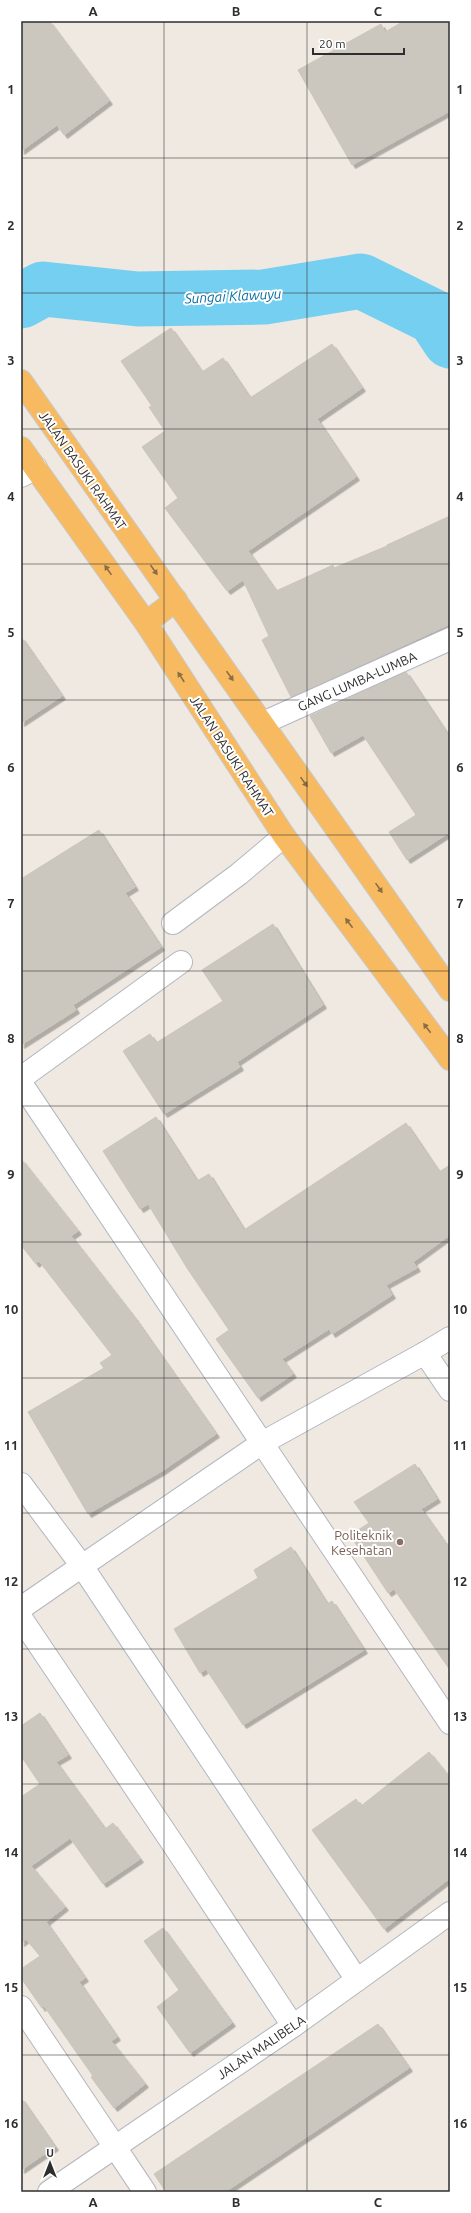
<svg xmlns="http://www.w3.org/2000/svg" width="471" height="2213" viewBox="0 0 471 2213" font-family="Ubuntu,sans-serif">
  <defs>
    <filter id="shadow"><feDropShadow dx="3.5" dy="3.5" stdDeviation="0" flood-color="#0004"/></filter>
  </defs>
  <rect width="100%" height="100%" fill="#efe9e1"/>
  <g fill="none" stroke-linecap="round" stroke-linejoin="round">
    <polyline stroke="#75cff0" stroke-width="55" points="21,301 43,289 138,299 264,297 361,281 434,317 450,341"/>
  </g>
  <g fill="#cbc7bf" stroke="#cbc5ba" filter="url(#shadow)">
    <polygon points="21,21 49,21 109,101 64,135 57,125 21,151"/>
    <polygon points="404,21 450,21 450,111 352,165 298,70 381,24 385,32"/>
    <polygon points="171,328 202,372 223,358 250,398 332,344 362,388 317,419 356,477 248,551 276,591 333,565 334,568 387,546 387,545 450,516 450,624 291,697 262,640 269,636 243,580 227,591 165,508 178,498 142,447 165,431 149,407 152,406 121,361"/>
    <polygon points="21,637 62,696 21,723"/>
    <polygon points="406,672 450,738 450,832 407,860 389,832 416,815 363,735 331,753 310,716"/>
    <polygon points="99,830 135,887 125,893 161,947 73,1005 76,1010 21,1045 21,879"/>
    <polygon points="273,924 323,1005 237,1062 240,1067 164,1114 123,1051 150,1034 156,1043 223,1001 202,970"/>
    <polygon points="156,1117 197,1181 209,1174 244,1230 406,1123 439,1172 450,1165 450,1235 413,1262 417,1268 386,1285 392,1295 332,1334 329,1329 282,1359 293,1374 258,1398 216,1339 229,1330 187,1268 148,1204 140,1209 103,1151"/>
    <polygon points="21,1159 78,1231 71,1236 134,1317 216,1434 162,1471 88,1514 28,1412 104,1368 100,1363 112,1355 39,1261 36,1264 21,1245"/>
    <polygon points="415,1464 437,1499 421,1509 450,1550 450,1670 394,1589 388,1593 350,1535 369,1523 354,1502"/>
    <polygon points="291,1547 327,1604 332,1601 364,1650 243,1725 206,1669 200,1673 174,1629 258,1578 254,1570"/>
    <polygon points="40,1713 68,1755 56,1762 105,1829 113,1823 140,1859 103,1884 70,1838 31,1866 65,1907 46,1922 85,1978 79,1982 117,2037 111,2041 145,2084 114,2108 91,2077 93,2076 44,2006 42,2008 21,1978 21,1969 40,1956 26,1939 21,1943 21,1797 40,1784 21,1756 21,1726"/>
    <polygon points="429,1752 450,1778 450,1878 384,1929 312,1830 356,1799 361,1806"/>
    <polygon points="163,1928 232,2023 190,2053 157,2007 179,1990 144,1941"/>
    <polygon points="378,2024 409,2068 225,2192 166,2192 154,2174"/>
    <polygon points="21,2098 55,2147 21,2170"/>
  </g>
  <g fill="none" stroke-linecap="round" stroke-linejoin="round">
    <g stroke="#b4b7c1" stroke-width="24">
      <g id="minor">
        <polyline points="21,476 36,468"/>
        <polyline points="263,723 450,639"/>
        <polyline points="173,923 239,874 284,836"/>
        <polyline points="21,1078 181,962"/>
        <polyline points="21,1083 262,1443 425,1353 450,1338"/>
        <polyline points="425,1353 450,1390"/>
        <polyline points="21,1484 82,1566 262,1443 450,1723"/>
        <polyline points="21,1608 82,1566 357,1980"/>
        <polyline points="21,1618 175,1847 293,2026"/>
        <polyline points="21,2007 115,2147 49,2192"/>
        <polyline points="145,2192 115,2147 293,2026 450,1913"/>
      </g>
    </g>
    <g stroke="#c9c9c9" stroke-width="24">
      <g id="trunk">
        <polyline points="21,381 450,990"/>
        <polyline points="21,448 146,623 284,836 450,1059"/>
        <polyline points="146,623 176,600"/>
      </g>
    </g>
    <use href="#minor" stroke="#fff" stroke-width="22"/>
    <use href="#trunk" stroke="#f8ba60" stroke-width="22"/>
  </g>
  <defs><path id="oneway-solid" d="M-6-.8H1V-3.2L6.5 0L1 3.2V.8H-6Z"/></defs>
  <g fill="#896d44">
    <use href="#oneway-solid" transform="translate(108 570) rotate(-125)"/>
    <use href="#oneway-solid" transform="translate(154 570) rotate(55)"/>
    <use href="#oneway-solid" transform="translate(230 676) rotate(55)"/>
    <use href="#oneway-solid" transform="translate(181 677) rotate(-123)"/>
    <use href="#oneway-solid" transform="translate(304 782) rotate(55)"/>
    <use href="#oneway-solid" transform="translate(379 888) rotate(55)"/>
    <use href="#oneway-solid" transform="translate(349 923) rotate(-127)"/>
    <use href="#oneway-solid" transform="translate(427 1028) rotate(-127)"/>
  </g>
  <path fill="none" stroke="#2e2e2e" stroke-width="1" stroke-opacity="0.55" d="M 164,21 L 164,2192M 307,21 L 307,2192M 21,158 L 450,158M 21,293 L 450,293M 21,429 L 450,429M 21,564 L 450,564M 21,700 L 450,700M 21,835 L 450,835M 21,971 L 450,971M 21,1106 L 450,1106M 21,1242 L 450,1242M 21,1378 L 450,1378M 21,1513 L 450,1513M 21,1649 L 450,1649M 21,1784 L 450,1784M 21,1920 L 450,1920M 21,2055 L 450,2055"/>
  <circle fill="#8d6e63" stroke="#fff" stroke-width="1.5" cx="400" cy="1542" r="4"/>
  <g text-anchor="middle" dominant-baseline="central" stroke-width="4" stroke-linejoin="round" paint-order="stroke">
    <g font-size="13" fill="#2e2e2e" stroke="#fff">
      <text transform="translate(83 470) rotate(55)">JALAN BASUKI RAHMAT</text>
      <text transform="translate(357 681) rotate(-24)">GANG LUMBA-LUMBA</text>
      <text transform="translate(232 756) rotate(57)">JALAN BASUKI RAHMAT</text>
      <text transform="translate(261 2047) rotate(-34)">JALAN MALIBELA</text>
    </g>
    <g font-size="13" fill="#785e54" stroke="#fff" text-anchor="end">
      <text x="392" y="1535">Politeknik<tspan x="392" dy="15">Kesehatan</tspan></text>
    </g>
    <g font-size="14" font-style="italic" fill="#0d6fa3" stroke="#fff">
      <text transform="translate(233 296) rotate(-3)">Sungai Klawuyu</text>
    </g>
  </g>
  <rect width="471" height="2213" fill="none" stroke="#ffffff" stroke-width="44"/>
  <g transform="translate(50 2163)" stroke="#ffffff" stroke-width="3" paint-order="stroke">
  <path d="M0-3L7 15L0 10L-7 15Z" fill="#2e2e2e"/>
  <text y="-6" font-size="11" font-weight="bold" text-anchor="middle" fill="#2e2e2e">U</text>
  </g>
  <path d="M313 48v6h91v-6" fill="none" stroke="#2e2e2e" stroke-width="2"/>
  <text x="319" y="48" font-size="12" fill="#2e2e2e" stroke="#ffffff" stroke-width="3" paint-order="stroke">20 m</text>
  <rect x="22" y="22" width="427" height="2169" fill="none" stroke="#2e2e2e" stroke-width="1.5"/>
  <g font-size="13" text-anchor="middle" font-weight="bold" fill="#2e2e2e">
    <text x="93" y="16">A</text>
    <text x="236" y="16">B</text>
    <text x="378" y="16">C</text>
    <text x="11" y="94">1</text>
    <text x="460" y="94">1</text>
    <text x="11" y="230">2</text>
    <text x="460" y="230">2</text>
    <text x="11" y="365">3</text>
    <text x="460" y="365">3</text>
    <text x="11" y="501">4</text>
    <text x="460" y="501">4</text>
    <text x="11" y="637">5</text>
    <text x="460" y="637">5</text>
    <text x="11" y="772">6</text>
    <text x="460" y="772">6</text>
    <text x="11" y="908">7</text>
    <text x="460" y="908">7</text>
    <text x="11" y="1043">8</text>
    <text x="460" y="1043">8</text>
    <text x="11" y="1179">9</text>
    <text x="460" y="1179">9</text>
    <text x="11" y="1314">10</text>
    <text x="460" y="1314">10</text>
    <text x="11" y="1450">11</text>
    <text x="460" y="1450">11</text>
    <text x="11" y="1586">12</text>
    <text x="460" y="1586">12</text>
    <text x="11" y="1721">13</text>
    <text x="460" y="1721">13</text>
    <text x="11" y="1857">14</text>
    <text x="460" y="1857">14</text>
    <text x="11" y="1992">15</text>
    <text x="460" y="1992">15</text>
    <text x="11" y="2128">16</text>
    <text x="460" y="2128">16</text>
    <text x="93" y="2207">A</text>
    <text x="236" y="2207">B</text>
    <text x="378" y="2207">C</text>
  </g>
</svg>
